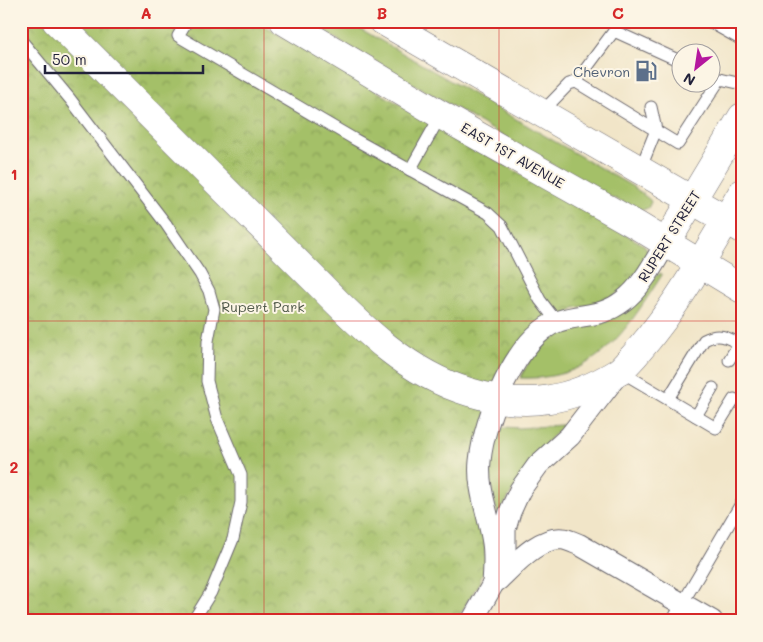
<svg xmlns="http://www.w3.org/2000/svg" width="763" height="642" viewBox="0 0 763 642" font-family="Mali,sans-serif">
  <defs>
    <pattern id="park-crowns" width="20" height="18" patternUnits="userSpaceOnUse" patternTransform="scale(1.25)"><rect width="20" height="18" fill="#a4c067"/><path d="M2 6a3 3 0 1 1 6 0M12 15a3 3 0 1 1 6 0" fill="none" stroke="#859c56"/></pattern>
  </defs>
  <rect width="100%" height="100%" fill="#fcf5e5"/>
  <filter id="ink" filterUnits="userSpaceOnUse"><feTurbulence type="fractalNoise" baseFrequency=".02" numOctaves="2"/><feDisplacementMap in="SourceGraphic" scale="10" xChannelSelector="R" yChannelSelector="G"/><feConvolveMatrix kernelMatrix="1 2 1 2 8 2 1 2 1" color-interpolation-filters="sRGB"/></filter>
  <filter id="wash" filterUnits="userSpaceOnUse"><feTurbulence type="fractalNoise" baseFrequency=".0096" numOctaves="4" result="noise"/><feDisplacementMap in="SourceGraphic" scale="20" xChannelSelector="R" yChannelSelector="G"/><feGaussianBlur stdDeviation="1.12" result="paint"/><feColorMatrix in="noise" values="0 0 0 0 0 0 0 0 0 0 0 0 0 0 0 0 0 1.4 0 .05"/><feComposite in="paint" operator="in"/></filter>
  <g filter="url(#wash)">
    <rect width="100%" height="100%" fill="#f1e5c8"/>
    <g fill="#a4c067" stroke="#637151">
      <polygon points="306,21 347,21 635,188 650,200 651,202 648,208 642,210 599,192"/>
      <path d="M 661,273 L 662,275 C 625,332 597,381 520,378 L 534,353 L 548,338 Z"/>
      <path d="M 561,425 L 562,425 L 561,428 L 533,457 L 498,515 C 488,483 489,465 496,432 L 499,428 L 504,427 L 520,428 Z"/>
    </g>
    <polygon fill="url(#park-crowns)" stroke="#637151" points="21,21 255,21 644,245 648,252 647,262 626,288 602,303 574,308 486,400 485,567 479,583 456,621 21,621"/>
  </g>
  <g filter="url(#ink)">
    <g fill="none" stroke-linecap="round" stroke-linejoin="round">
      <g stroke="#6a666c" stroke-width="13">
        <g id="service">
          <polyline points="187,21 178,36 354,139 488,213 502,226 540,300 557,322"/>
          <polyline points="708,21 742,40"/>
          <polyline points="21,40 70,99 166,224 200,274 209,291 214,309 208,341 207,381 217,419 241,475 241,502 233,539 211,592 193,621"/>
          <polyline points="680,61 614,31 576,82 678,144 720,79 710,75"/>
          <polyline points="720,79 742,84"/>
          <polyline points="541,113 569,84 576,82"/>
          <polyline points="410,170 441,115"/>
          <polyline points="640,170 656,130 651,107"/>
          <polyline points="729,360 739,343"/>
          <polyline points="620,371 716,428 734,399"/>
          <path d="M 668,399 L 704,340 C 719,332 727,337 742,345"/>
          <polyline points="696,416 713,388"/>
          <polyline points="672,621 742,502"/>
        </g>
      </g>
      <g stroke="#6a666c" stroke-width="23">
        <g id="minor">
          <path d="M 498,580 C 514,565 540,535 564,539 C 569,540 575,543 580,545 L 712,621"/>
          <path d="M 493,584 C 494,570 495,556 493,543 C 489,515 477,489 480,461 C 484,419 516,336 559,321 C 584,313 601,318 623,301 C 642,287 654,263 666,243"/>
          <polyline points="472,621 493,584 502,565 505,549 505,529 510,512 520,490 538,465 570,436 617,375"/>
        </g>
      </g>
      <g stroke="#6a666c" stroke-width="29">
        <g id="secondary">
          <polyline points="284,21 441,115 638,226 742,289"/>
          <polyline points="383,21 742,229"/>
          <polyline points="666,243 742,117"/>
          <path d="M 620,371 C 671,319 705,255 742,193"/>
        </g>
      </g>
      <g stroke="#6a666c" stroke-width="29">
        <path id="motorway" d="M 56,21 C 121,86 186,151 251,216 C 273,238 296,261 318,283 C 361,327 408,374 469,392 C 526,409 570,402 620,371"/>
      </g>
      <use href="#service" stroke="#fff" stroke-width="11"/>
      <use href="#minor" stroke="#fff" stroke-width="21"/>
      <use href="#secondary" stroke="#fff" stroke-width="28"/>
      <use href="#motorway" stroke="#fff" stroke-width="28"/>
    </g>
  </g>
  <path fill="none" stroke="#d62828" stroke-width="1" stroke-opacity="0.55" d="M 264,21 L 264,621M 499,21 L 499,621M 21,321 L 742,321"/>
  <defs>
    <g id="fuel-bare" transform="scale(1.725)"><path d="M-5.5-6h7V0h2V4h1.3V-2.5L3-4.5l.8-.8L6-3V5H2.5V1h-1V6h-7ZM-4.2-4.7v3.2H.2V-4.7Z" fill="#5c6f8a" stroke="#fcf5e5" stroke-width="2.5" paint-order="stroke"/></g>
  </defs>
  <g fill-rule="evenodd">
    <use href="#fuel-bare" x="646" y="71"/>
  </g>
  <g text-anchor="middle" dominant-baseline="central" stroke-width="4" stroke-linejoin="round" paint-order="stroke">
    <g font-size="14" fill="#4e5e75" stroke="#fcf5e5" text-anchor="end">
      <text x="630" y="71">Chevron</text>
    </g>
    <g font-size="14" fill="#22223b" stroke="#fcf5e5">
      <text transform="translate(513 155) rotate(30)">EAST 1ST AVENUE</text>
      <text transform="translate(669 236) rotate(-58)">RUPERT STREET</text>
    </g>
    <g font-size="14" fill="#50594a" stroke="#fcf5e5">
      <text x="263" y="306">Rupert Park</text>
    </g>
  </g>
  <rect width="763" height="642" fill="none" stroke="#fcf5e5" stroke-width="55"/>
  <g transform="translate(696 68) rotate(210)"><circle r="24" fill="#fcf5e5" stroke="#a5a1a1"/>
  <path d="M0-4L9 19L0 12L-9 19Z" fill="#b5179e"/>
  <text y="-8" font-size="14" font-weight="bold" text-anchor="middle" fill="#22223b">N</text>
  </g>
  <path d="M45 65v8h158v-8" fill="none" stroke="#22223b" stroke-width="2.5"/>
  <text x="52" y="65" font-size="15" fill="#22223b" stroke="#fcf5e5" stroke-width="4" paint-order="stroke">50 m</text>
  <rect x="28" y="28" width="708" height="586" fill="none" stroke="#d62828" stroke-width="2"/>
  <g font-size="16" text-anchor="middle" font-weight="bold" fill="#d62828">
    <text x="146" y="19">A</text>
    <text x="382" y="19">B</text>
    <text x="618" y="19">C</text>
    <text x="14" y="180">1</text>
    <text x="14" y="473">2</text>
  </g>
</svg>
